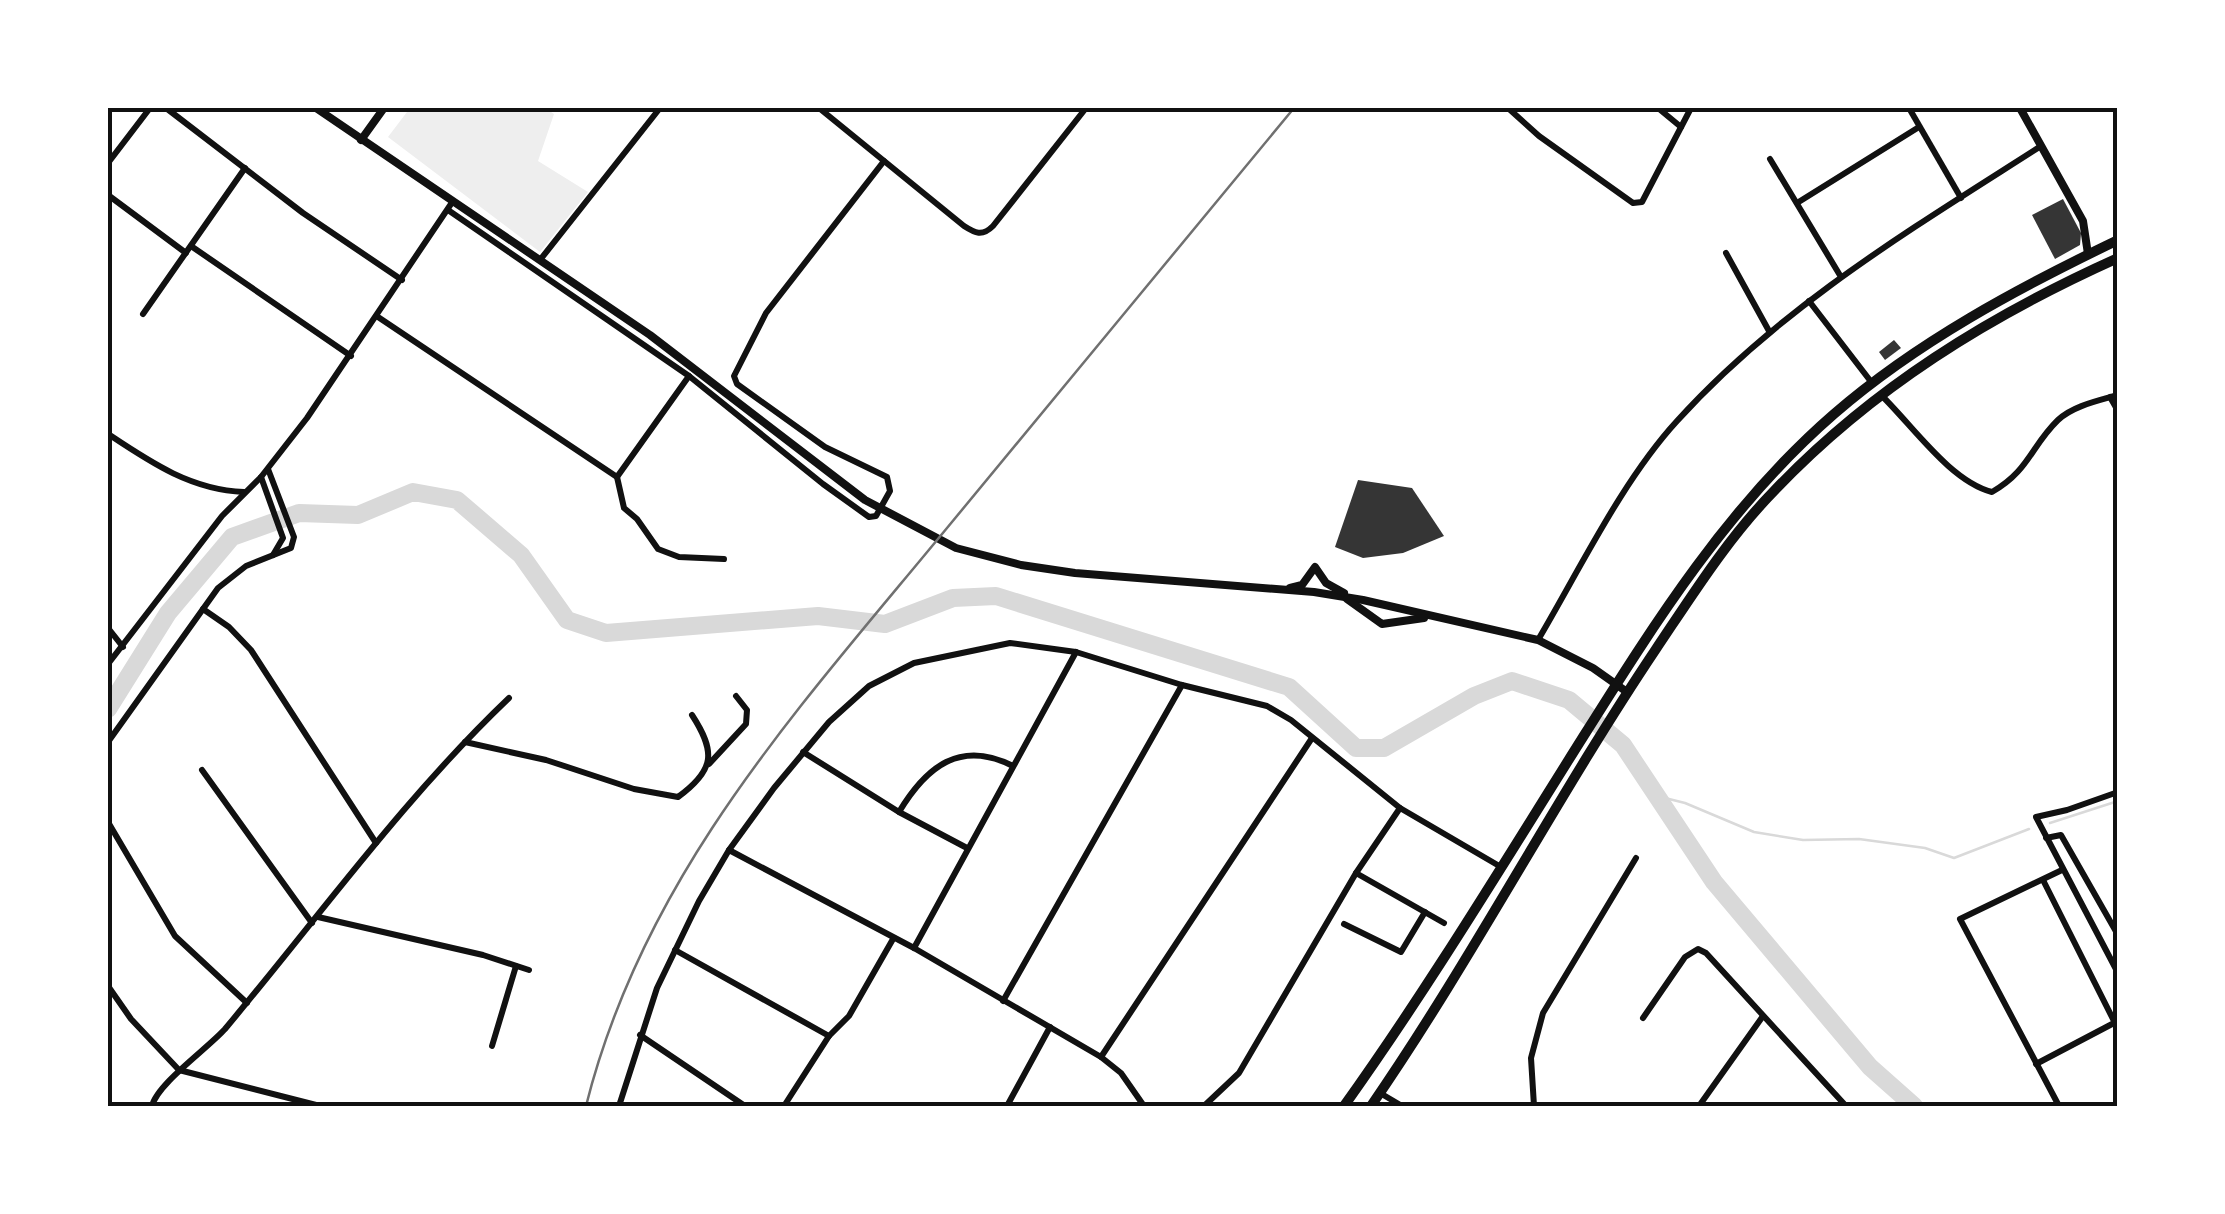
<svg xmlns="http://www.w3.org/2000/svg" width="2225" height="1214" viewBox="0 0 2225 1214" font-family="'Noto Serif',serif">
  <rect width="100%" height="100%" fill="#fff"/>
  <polygon fill="#eee" points="410,108 545,108 554,114 538,161 588,192 540,252 388,137"/>
  <g fill="none" stroke-linecap="round" stroke-linejoin="round">
    <g stroke="#d9d9d9" stroke-width="2.5">
      <polyline points="1657,796 1685,803 1754,832 1803,840 1859,839 1925,848 1954,858 2029,829"/>
      <polyline points="2050,823 2118,801"/>
    </g>
    <polyline stroke="#d9d9d9" stroke-width="18" points="108,709 168,613 232,537 299,513 358,515 413,492 457,500 521,555 567,620 606,633 818,616 885,624 953,598 996,596 1289,687 1356,748 1384,748 1474,696 1512,681 1569,700 1623,745 1714,882 1870,1067 1914,1106"/>
  </g>
  <g fill="#353535">
    <polygon points="2063,199 2081,233 2080,245 2055,259 2032,215"/>
    <polygon points="1894,340 1901,348 1885,360 1879,352"/>
    <polygon points="1358,480 1412,488 1444,536 1403,553 1363,558 1335,547"/>
  </g>
  <g fill="none" stroke-linecap="round" stroke-linejoin="round">
    <g stroke="#111" stroke-width="6">
      <polyline points="166,108 303,213 402,280"/>
      <path d="M 819,108 L 964,226 C 975,233 982,237 993,226 L 1086,108"/>
      <polyline points="1508,108 1539,136 1633,203 1642,202 1691,108"/>
      <polyline points="1658,108 1681,127"/>
      <polyline points="1909,108 1961,198"/>
      <polyline points="1770,159 1841,277"/>
      <polyline points="108,163 150,108"/>
      <polyline points="108,195 186,253"/>
      <polyline points="1797,203 1919,127"/>
      <polyline points="448,210 689,376 823,484 869,517 876,516 890,491 887,477 825,447 737,384 734,376 766,313 884,161"/>
      <polyline points="191,246 351,356"/>
      <polyline points="1726,253 1769,331"/>
      <polyline points="540,260 660,108"/>
      <polyline points="1809,301 1872,383"/>
      <polyline points="143,314 245,168"/>
      <polyline points="378,317 617,477 689,376"/>
      <path d="M 1881,395 C 1913,426 1950,481 1992,492 C 2029,471 2031,446 2058,420 C 2073,406 2097,401 2118,395"/>
      <polyline points="2110,397 2118,411"/>
      <path d="M 108,434 C 150,462 191,490 244,492"/>
      <polyline points="261,477 283,538 273,555"/>
      <polyline points="617,477 624,508 637,519 658,549 679,557 724,559"/>
      <polyline points="203,609 229,627 251,650 376,843"/>
      <polyline points="108,628 123,647"/>
      <path d="M 1538,640 C 1580,569 1622,481 1677,421 C 1780,307 1913,228 2041,146"/>
      <polyline points="108,664 222,516 261,477 307,418 453,201"/>
      <polyline points="108,742 218,588 246,566 291,548 294,537 268,469"/>
      <path d="M 465,742 L 546,760 L 634,789 L 678,797 C 715,770 716,752 692,715"/>
      <polyline points="803,752 899,812 967,848"/>
      <polyline points="709,764 746,724 747,710 736,696"/>
      <polyline points="202,770 312,923"/>
      <polyline points="2118,792 2067,810 2036,817 2118,973"/>
      <path d="M 899,812 C 926,767 960,739 1013,766"/>
      <polyline points="108,822 175,936 247,1003"/>
      <polyline points="2046,838 2061,835 2118,935"/>
      <polyline points="729,850 914,948 1101,1057 1121,1073 1144,1106"/>
      <polyline points="1356,873 1444,923"/>
      <polyline points="2043,880 2118,1029"/>
      <polyline points="318,917 483,955 529,970"/>
      <polyline points="1344,924 1401,952 1425,912"/>
      <polyline points="914,948 1076,652"/>
      <polyline points="675,950 829,1036"/>
      <polyline points="108,986 131,1019 179,1070 320,1106"/>
      <polyline points="1003,1001 1182,685"/>
      <polyline points="1643,1018 1685,957 1698,949 1706,953 1846,1106"/>
      <polyline points="640,1035 745,1106"/>
      <polyline points="492,1046 516,966"/>
      <polyline points="1101,1057 1312,738"/>
      <polyline points="2036,1064 2114,1023"/>
      <polyline points="1380,1093 1402,1106"/>
      <path d="M 152,1106 C 157,1084 207,1049 225,1029 C 318,918 404,798 509,698"/>
      <polyline points="619,1106 657,988 699,901 729,850 774,788 829,722 869,686 914,663 1010,643 1076,652 1182,685 1267,706 1291,720 1400,808 1501,867"/>
      <polyline points="784,1106 829,1036 849,1016 893,939"/>
      <polyline points="1007,1106 1050,1027"/>
      <polyline points="1204,1106 1239,1073 1356,873 1400,808"/>
      <polyline points="1534,1106 1531,1058 1543,1013 1636,858"/>
      <polyline points="1699,1106 1763,1016"/>
      <polyline points="2059,1106 1960,919 2062,870"/>
    </g>
    <g stroke="#111" stroke-width="8">
      <polyline points="316,108 650,335 865,500 956,548 1021,565 1075,573 1314,592 1363,600 1538,640 1593,668 1627,692"/>
      <polyline points="2020,108 2083,221 2088,254"/>
      <polyline points="361,140 384,108"/>
      <polyline points="1290,588 1302,585 1315,567 1326,583 1344,593"/>
      <polyline points="1347,599 1382,624 1424,618"/>
    </g>
    <g stroke="#111" stroke-width="10">
      <path d="M 1344,1106 C 1429,987 1505,861 1583,737 C 1656,621 1729,505 1834,414 C 1917,342 2018,288 2118,240"/>
      <path d="M 1371,1106 C 1473,958 1556,798 1656,649 C 1693,594 1728,538 1774,491 C 1872,388 1989,316 2118,258"/>
    </g>
    <path stroke="#707070" stroke-width="2.5" d="M 586,1106 C 644,874 799,708 947,528 C 1063,388 1178,248 1294,108"/>
  </g>
  <rect width="2225" height="1214" fill="none" stroke="#ffffff" stroke-width="220"/>
  <rect x="110" y="110" width="2005" height="994" fill="none" stroke="#111" stroke-width="4"/>
</svg>
